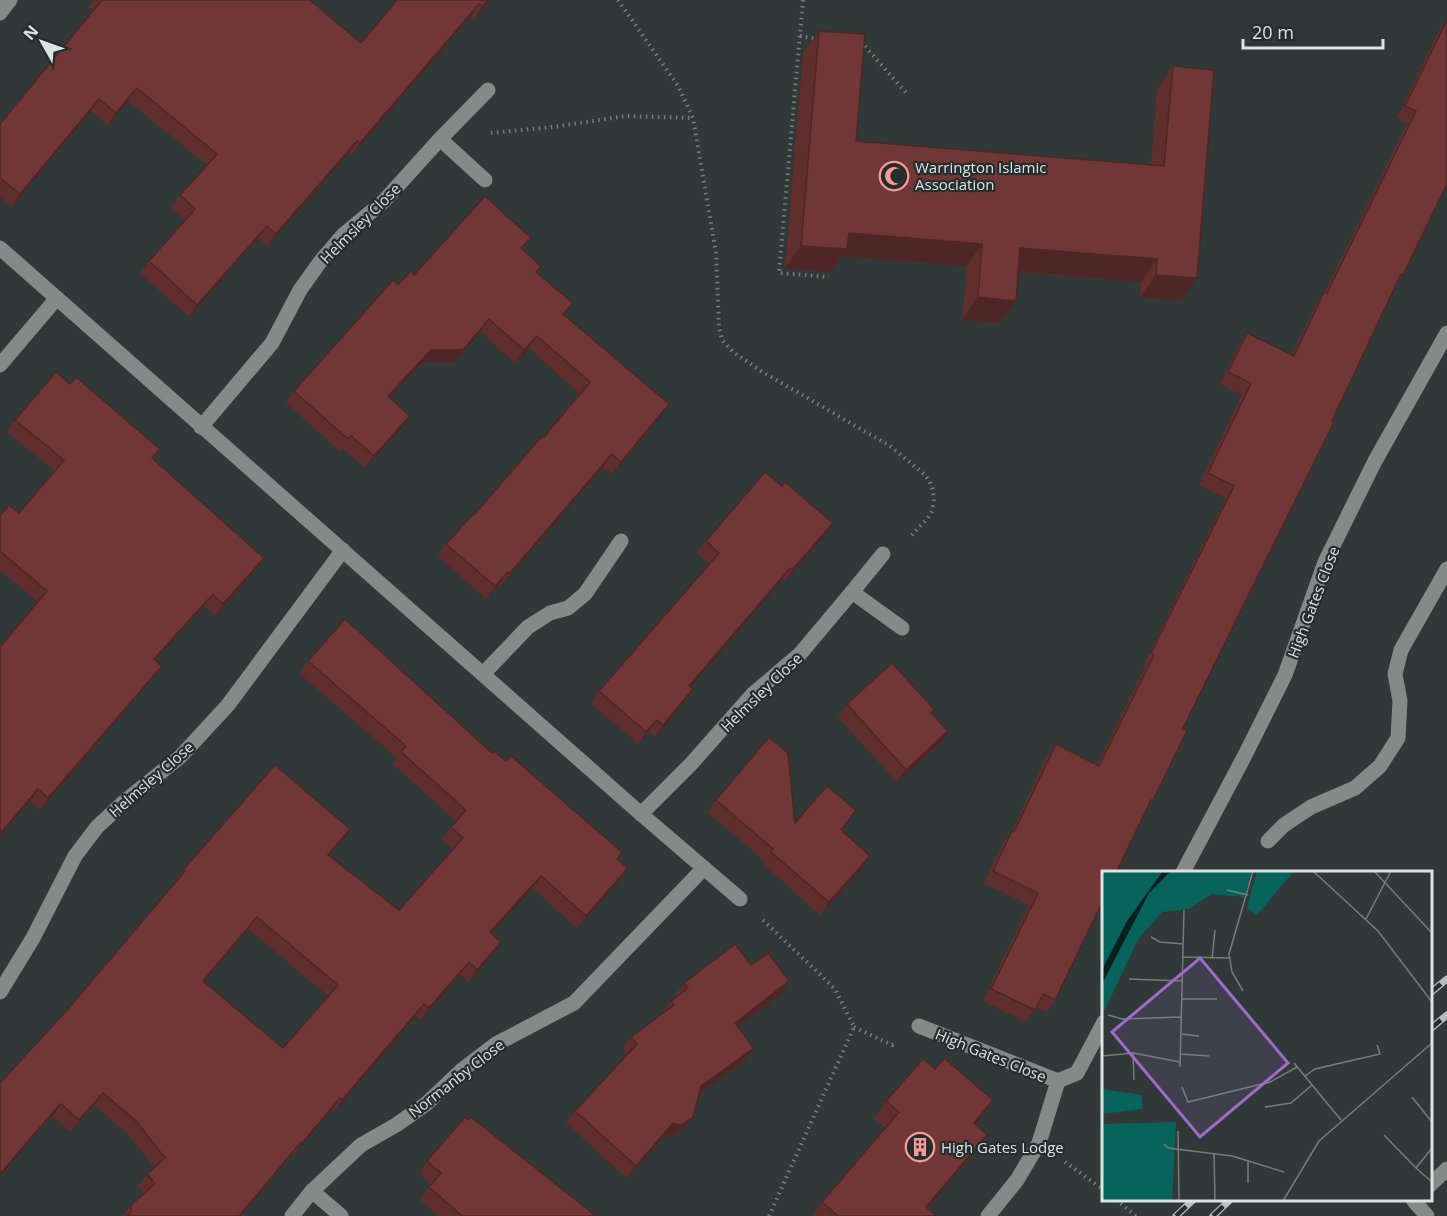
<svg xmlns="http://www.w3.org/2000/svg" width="1447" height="1216" viewBox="0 0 1447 1216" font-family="'Open Sans',sans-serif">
  <rect width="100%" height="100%" fill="#303937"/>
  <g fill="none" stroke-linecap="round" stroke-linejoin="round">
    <g stroke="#777e7d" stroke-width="4" stroke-dasharray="1.5 4.5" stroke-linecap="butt">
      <polyline points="618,0 678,86 693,118 716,253 719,327 722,340 733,352 761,371 890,446 924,474 930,482 933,490 934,501 932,511 928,518 909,538"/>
      <polyline points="803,0 779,273 829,277"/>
      <polyline points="800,36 817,39"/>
      <polyline points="860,44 863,44 908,95"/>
      <polyline points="491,133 553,127 626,116 692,118"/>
      <polyline points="763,920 835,989 854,1027 769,1216"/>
      <polyline points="854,1027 892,1045 894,1044"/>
      <polyline points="1065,1162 1104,1190"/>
      <polyline points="1116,1200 1136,1216"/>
    </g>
    <g stroke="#858988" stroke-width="15">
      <polyline points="0,13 10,0"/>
      <polyline points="485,180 440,139 488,90"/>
      <polyline points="0,248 641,814 740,899"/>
      <polyline points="0,365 57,298"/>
      <polyline points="201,427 272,343 300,290 320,262 343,235 383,202 440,139"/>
      <polyline points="883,554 852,592 902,628"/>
      <polyline points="483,674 528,627 550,613 568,608 585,594 621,541"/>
      <polyline points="641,814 691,764 753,694 800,654 852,592"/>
      <polyline points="1268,841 1284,825 1311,807 1355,788 1380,766 1398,738 1400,701 1395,674 1401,650 1447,569"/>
      <polyline points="1183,872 1244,757 1285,675 1325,562 1375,461 1447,333"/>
      <polyline points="0,992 33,938 75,856 97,827 125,801 180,757 228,705 343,550"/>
      <polyline points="919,1026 1058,1081 1077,1073 1104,1022"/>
      <polyline points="1430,1185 1447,1169"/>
      <polyline points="312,1191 361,1145 396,1125 426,1104 462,1070 496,1044 574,1003 704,868"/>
      <polyline points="1415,1200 1414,1201 1427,1216"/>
      <polyline points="292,1216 312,1191 341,1216"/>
      <polyline points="988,1216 1017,1180 1039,1143 1058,1081"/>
    </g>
    <g stroke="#b8bebd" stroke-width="7">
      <g id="rail">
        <polyline points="1430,993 1447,979"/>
        <polyline points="1430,1029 1447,1015"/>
        <polyline points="1176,1216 1193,1200"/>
        <polyline points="1213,1216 1230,1200"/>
      </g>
    </g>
    <use href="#rail" stroke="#262e2d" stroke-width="4.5" stroke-dasharray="14" stroke-linecap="butt"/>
  </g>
  <g fill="#612e2e" fill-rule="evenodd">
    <polygon points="94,0 310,0 361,43 397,0 490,0 474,19 471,16 352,155 349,153 267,246 258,238 189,317 140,273 149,261 185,220 171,207 180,195 207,165 128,101 108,125 91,111 12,206 0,197 0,124 93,11 89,7"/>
    <polygon points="1447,19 1403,275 1396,285 1183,728 1153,800 1147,808 1055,1000 1047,1012 1036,1007 1026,1022 983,1001 1029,905 984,883 1003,843 1012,831 1047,756 1056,744 1097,765 1145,667 1143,666 1226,498 1199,485 1242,395 1220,384 1239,345 1247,333 1292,355 1316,304 1324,292 1325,292 1407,123 1397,118 1440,29"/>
    <polygon points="819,31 856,141 1151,165 1157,89 1173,66 1197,278 1181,300 1140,297 1141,282 1018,272 1016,301 1000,323 962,320 967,266 842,256 831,272 785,268 803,53"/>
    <polygon points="531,238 523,249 564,315 669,404 661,416 612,474 603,467 501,586 499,584 486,599 438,556 446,544 474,515 544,437 580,394 529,348 515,363 480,331 455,362 423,362 390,397 410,416 401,428 365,468 342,448 340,451 286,403 294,391 398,285 414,275"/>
    <polygon points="70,384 160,449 153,460 264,558 255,570 215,616 204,606 155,660 162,666 153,678 40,810 30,801 0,836 0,647 38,602 0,570 0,516 19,513 55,471 7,432 15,420"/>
    <polygon points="782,486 833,523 825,535 784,582 782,580 690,687 685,701 655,737 649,732 638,744 591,703 599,691 710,564 697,553 706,541"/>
    <path d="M 308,661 L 492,753 L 506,761 L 622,852 L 617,859 L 628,868 L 619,881 L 577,928 L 532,888 L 492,933 L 501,942 L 493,954 L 469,982 L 460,974 L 421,1020 L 416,1016 L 334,1112 L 331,1110 L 294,1155 L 292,1154 L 241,1216 L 123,1216 L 131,1205 L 144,1193 L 138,1186 L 147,1174 L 154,1167 L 128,1134 L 94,1105 L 70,1132 L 53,1116 L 50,1117 L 0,1176 L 0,1083 L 68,1009 L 175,882 L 183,870 L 350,829 L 329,856 L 399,910 L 453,849 L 442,839 L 456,821 L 393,764 L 397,758 L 299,673 ZM 248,929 L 328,996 L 283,1048 L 204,982 Z"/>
    <polygon points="847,704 940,744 897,782 838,717"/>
    <polygon points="716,800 795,823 841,830 862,868 820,915 763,864 765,861 707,812"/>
    <polygon points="751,965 781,994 738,1026 745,1060 699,1094 693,1117 684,1129 672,1137 665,1136 627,1178 566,1123 575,1111 627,1055 623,1049 631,1037 662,1014 671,1001 677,997 675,995 684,983"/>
    <polygon points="886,1101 981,1118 976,1125 987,1135 974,1153 928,1208 937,1216 812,1216 822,1202 885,1128 874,1119"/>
    <polygon points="427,1161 596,1216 439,1216 420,1200 431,1185 419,1174"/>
  </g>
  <g fill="#4f2626">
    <polygon points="488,0 490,0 474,19 482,6"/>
    <polygon points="479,4 471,16 352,155 360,143"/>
    <polygon points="137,88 128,101 108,125 116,113"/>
    <polygon points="99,99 91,111 12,206 20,194"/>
    <polygon points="357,141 349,153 267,246 276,234"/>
    <polygon points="267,226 258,238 189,317 197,305"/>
    <polygon points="849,233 982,244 967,266 842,256 831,272 785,268 801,246"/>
    <polygon points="1020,248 1157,259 1141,282 1005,270"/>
    <polygon points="1156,275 1197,278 1181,300 1140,297"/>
    <polygon points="978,297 1016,301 1000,323 962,320"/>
    <polygon points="489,319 480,331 455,362 423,362 380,408 388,396 431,350"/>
    <polygon points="537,336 529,348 515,363 524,350"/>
    <polygon points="669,404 661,416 612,474 621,462"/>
    <polygon points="410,416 401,428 365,468 374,456"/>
    <polygon points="612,454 603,467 501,586 510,573"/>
    <polygon points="833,523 825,535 784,582 792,570"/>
    <polygon points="264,558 255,570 215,616 223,604"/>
    <polygon points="790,568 782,580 681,698 689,686"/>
    <polygon points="508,572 499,584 486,599 495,586"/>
    <polygon points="213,594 204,606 145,671 154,659"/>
    <polygon points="162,666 153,678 40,810 48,798"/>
    <polygon points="693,689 685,701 655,737 663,725"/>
    <polygon points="657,720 649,732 638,744 646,732"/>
    <polygon points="948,731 940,744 897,782 906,770"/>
    <polygon points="38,789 30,801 0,836 0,834"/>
    <polygon points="350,829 341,841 319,867 328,855"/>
    <polygon points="870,856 862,868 820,915 829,902"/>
    <polygon points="628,868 619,881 577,928 586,916"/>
    <polygon points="541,876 532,888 482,944 490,932"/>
    <polygon points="257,917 248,929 194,993 203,981"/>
    <polygon points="501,942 493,954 469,982 477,970"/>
    <polygon points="469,962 460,974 421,1020 429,1008"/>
    <polygon points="789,981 781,994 726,1035 735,1023"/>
    <polygon points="424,1004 416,1016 334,1112 342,1100"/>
    <polygon points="754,1048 745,1060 692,1099 701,1086"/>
    <polygon points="103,1093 94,1105 70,1132 79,1120"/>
    <polygon points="340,1098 331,1110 294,1155 302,1143"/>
    <polygon points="993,1100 981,1118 962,1141 974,1123"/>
    <polygon points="61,1104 53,1116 50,1117 0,1176 0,1174 59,1105"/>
    <polygon points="693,1117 684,1129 672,1137 665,1136 627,1178 636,1166 673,1123"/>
    <polygon points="987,1135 974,1153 921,1216 926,1207"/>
    <polygon points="301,1142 292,1154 241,1216 239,1216"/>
  </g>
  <g fill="#713636" stroke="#4f2626" stroke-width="1.5" fill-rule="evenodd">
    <polygon points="102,0 310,0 361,43 397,0 488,0 482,6 479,4 360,143 357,141 276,234 267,226 197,305 149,261 195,209 180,195 217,154 137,88 116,113 99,99 20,194 0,178 0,124"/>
    <polygon points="1447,20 1447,184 1403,275 1401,274 1332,421 1334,422 1183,728 1187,731 1153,800 1151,800 1116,873 1104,873 1104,899 1055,1000 1043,994 1035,1010 991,989 1038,893 993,871 1012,831 1014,832 1056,744 1099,766 1154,655 1151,653 1234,486 1208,473 1251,383 1228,372 1247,333 1294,356 1324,292 1327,293 1416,111 1405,106"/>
    <polygon points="819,31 865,34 856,141 1164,166 1173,66 1214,70 1197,278 1156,275 1157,259 1020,248 1016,301 978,297 982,244 849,233 847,249 801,246"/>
    <polygon points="485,196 531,238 521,248 541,266 536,272 573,303 563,314 669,404 621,462 612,454 510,573 508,572 495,586 446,544 473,514 474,515 542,436 544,437 590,382 537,336 524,350 489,319 463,350 431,350 388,396 410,416 374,456 351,436 348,439 294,391 393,280 398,285 411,271 414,275"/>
    <polygon points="56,372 70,384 76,377 160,449 152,458 264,558 223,604 213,594 154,659 162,666 48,798 38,789 0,834 0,647 47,591 0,551 0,516 9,505 19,513 64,460 15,420"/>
    <polygon points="765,472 782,486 785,482 833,523 792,570 790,568 689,686 693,689 663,725 657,720 646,732 599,691 719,553 706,541"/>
    <path d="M 345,619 L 492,753 L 494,751 L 506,761 L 511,756 L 622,852 L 617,859 L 628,868 L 586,916 L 541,876 L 490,932 L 501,942 L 477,970 L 469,962 L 429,1008 L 424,1004 L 342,1100 L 340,1098 L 302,1143 L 301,1142 L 239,1216 L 127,1216 L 131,1213 L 131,1205 L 155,1184 L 147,1174 L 165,1158 L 136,1121 L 103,1093 L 79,1120 L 61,1104 L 59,1105 L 0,1174 L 0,1083 L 68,1009 L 185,871 L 183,870 L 275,765 L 350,829 L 328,855 L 399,910 L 463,838 L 451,827 L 466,810 L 401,752 L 406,746 L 308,661 ZM 257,917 L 338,985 L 283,1048 L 203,981 Z"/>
    <polygon points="892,663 935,710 931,713 948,731 906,770 847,704"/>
    <polygon points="769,737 788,753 795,823 827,786 856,810 841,830 870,856 829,902 771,852 773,849 716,800"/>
    <polygon points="735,944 751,965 768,953 789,981 735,1023 754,1048 701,1086 693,1117 681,1125 673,1123 636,1166 575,1111 637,1044 631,1037 674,1005 671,1001 688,988 684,983"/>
    <polygon points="944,1058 993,1100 974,1123 987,1135 926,1207 937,1216 838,1216 822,1202 899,1112 886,1101 923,1059 935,1069"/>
    <polygon points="465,1117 468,1120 471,1117 596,1216 462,1216 429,1187 441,1173 427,1161"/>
  </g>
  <defs>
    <g id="mosque-ring" transform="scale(1.5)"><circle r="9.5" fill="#262e2d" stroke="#f59b99" stroke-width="1.5"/><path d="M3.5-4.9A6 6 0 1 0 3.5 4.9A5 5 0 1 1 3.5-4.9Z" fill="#f59b99"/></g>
    <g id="building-ring" transform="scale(1.5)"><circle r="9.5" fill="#262e2d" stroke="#f59b99" stroke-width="1.5"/><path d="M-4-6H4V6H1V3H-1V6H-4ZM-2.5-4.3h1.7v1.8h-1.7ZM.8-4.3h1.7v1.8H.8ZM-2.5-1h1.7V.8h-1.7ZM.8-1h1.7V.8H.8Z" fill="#f59b99"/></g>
  </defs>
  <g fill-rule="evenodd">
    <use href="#mosque-ring" x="894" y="176"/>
    <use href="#building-ring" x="920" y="1147"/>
  </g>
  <g text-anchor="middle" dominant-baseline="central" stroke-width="4.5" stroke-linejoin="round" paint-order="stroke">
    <g font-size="15" fill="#dde3e2" stroke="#262e2d" text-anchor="start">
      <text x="915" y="167">Warrington Islamic<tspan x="915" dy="17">Association</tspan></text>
      <text x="941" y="1147">High Gates Lodge</text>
    </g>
    <g font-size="15" fill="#dde3e2" stroke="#262e2d">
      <text transform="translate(360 223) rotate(-45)">Helmsley Close</text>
      <text transform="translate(1313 602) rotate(-69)">High Gates Close</text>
      <text transform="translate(761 692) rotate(-44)">Helmsley Close</text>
      <text transform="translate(151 779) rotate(-41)">Helmsley Close</text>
      <text transform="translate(991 1055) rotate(22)">High Gates Close</text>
      <text transform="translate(456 1078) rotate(-38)">Normanby Close</text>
    </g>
  </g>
  <g transform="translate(1102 871)">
    <rect width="330" height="330" fill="#303937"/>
    <path d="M 0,0 L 150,0 L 142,26 L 110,23 L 87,38 L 60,41 L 36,68 L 0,145 ZM 155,0 L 192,0 L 155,44 L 145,37 ZM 0,218 L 40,224 L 40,238 L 0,243 ZM 74,251 L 70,330 L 0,330 L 0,253 Z" fill="#07645d"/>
    <path d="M 61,0 L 69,0 L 47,22 L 0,113 L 0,99 L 25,50 Z" fill="#06211e"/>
    <path fill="none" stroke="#757d7b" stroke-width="1.5" d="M 211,0 L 276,60 L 330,131M 272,0 L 330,62M 125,19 L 146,24M 264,48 L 289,0M 49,66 L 58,71 L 81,73M 81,86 L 127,87M 110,88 L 113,59M 27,108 L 80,110M 141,120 L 130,101 L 127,83 L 151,0M 80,128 L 115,128M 6,144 L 20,148 L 79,146M 79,163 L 97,165M 31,182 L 78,191M 78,183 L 107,185M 0,185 L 31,182 L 32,209M 192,192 L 239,249M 78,196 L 82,39M 203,205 L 213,198 L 278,183 L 275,174M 80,216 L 86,231 L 168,211 L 195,196M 310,226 L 330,251M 163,236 L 189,232 L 210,214M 76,260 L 77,330M 282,264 L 314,297M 62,273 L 66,277 L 130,285 L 182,301M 330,277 L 314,297 L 330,311M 112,282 L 113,330M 146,289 L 146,312M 181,330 L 217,270 L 330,172"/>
    <path fill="#9d6ccb" fill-opacity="0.15" stroke="#9d6ccb" stroke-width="3" d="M 98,87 L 186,192 L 98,266 L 10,161 Z"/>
    <rect width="330" height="330" fill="none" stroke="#dde3e2" stroke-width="3"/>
  </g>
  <g transform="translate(42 42) rotate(310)" stroke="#262e2d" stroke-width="4.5" paint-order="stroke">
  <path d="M0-4.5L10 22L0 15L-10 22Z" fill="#dde3e2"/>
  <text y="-9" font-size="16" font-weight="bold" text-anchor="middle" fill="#dde3e2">N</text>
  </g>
  <path d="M1243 39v9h140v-9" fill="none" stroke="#dde3e2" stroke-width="3"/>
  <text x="1252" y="39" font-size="18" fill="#dde3e2" stroke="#262e2d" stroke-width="4.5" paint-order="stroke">20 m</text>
</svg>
